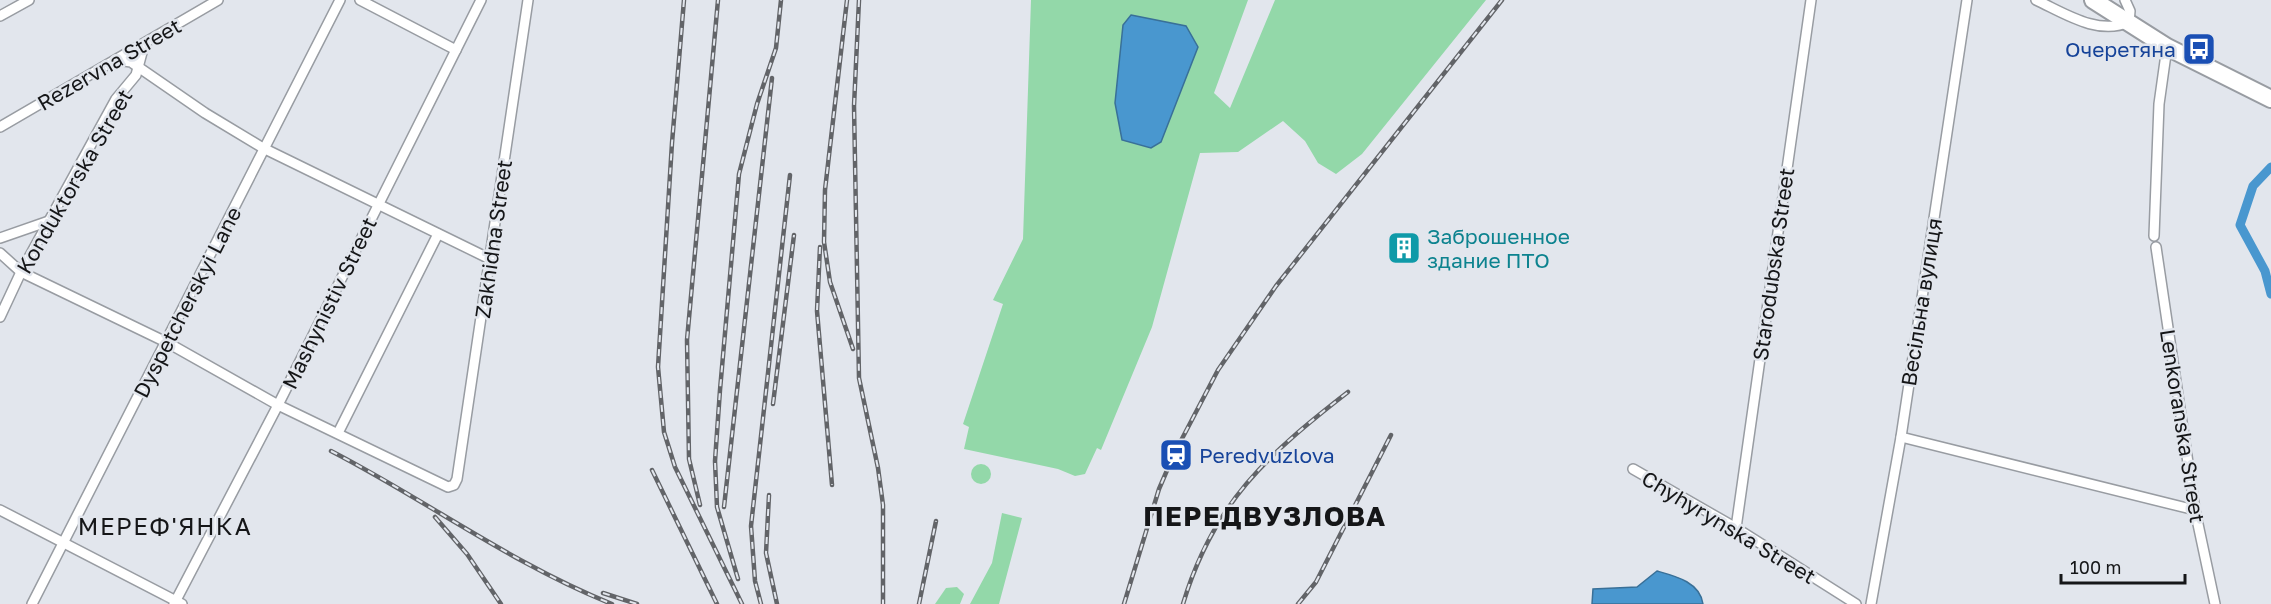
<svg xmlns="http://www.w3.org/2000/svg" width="2271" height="604" viewBox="0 0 2271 604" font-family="'Golos Text',sans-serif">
  <rect width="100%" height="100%" fill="#e2e6ed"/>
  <g fill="#93d8a9">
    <polygon points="1031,0 1248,0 1214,93 1230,108 1275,0 1486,0 1362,154 1336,174 1318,163 1305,141 1283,121 1238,152 1200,153 1152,327 1101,450 1097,448 1085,474 1075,476 1058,469 964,449 969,427 963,424 1003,304 993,300 1023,239"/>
    <circle cx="981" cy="474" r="10"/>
    <polygon points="1002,513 1022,518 999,604 970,604 992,563"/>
    <polygon points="957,587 964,594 960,604 935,604 946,588"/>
  </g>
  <g fill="#4997cf" stroke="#397098" stroke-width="1.5">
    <polygon points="1131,15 1186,26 1198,47 1161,142 1151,148 1122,140 1115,103 1123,25"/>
    <path d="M 1657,571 C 1675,576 1700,582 1703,604 L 1592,604 L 1593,589 L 1637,587 Z"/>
  </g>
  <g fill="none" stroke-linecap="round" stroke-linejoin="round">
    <polyline stroke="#4997cf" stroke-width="9" points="2271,167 2253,186 2240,225 2265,271 2271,294"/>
    <g stroke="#989ca2" stroke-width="12">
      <g id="street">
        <polyline points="360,0 456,50"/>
        <path d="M 2036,0 C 2064,13 2098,36 2129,22 L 2130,11 L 2125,0"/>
        <polyline points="0,16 29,0"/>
        <polyline points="117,60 131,62 205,113 263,148 490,259"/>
        <polyline points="0,127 218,0"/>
        <polyline points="2154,236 2159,104 2167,47"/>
        <polyline points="0,238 49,221"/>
        <polyline points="2156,247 2195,510 2215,604"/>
        <polyline points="0,253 21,272 168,343 278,405 448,487 454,485 457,479 528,0"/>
        <polyline points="0,317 21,272 116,99 136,75 144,45"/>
        <polyline points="338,433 438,234"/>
        <polyline points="1901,437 2195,510"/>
        <polyline points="1633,469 1736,528 1856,604"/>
        <polyline points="0,510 182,604"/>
        <polyline points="1736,528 1811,0"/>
        <polyline points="32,604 340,0"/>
        <polyline points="174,604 278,405 481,0"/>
        <polyline points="1871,604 1901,437 1967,0"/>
      </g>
    </g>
    <g stroke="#989ca2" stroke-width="20">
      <polyline id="highway" points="2093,0 2167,47 2271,99"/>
    </g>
    <use href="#street" stroke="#fff" stroke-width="9"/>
    <use href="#highway" stroke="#fff" stroke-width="16"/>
    <g stroke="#626468" stroke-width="4.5">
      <g id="rail">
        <polyline points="684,0 672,143 658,367 664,432 675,467 742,604"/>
        <polyline points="847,0 825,190 824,242 830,282 853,349"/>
        <polyline points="859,0 854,106 859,378 878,468 883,505 883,604"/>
        <polyline points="820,247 817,311 832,485"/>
        <polyline points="773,404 794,235"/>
        <path d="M 331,451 C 426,500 512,564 612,604"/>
        <polyline points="652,470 717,604"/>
        <polyline points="769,495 766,553 777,604"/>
        <polyline points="700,505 689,459 687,340 718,0"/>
        <polyline points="724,507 772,78"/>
        <polyline points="435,517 467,554 501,604"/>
        <polyline points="738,579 717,507 715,461 720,390 739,174 757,104 776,48 781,0"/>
        <polyline points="603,593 637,604"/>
        <polyline points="761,604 755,581 751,526 790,175"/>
        <polyline points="919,604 936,521"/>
        <polyline points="1124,604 1159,489 1174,454 1218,370 1276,286 1502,0"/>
        <path d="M 1183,604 C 1213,503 1268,454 1348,392"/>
        <polyline points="1298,604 1316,582 1391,435"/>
      </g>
    </g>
    <use href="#rail" stroke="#e2e6ed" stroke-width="2" stroke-dasharray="7" stroke-linecap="butt"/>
  </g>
  <defs>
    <g id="bus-square" transform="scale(1.725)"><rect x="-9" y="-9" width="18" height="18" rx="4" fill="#1a4fb4" stroke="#e2e6ed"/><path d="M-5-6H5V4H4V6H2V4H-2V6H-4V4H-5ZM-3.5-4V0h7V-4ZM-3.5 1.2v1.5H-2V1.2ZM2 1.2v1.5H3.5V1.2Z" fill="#fff"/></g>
    <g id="building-square" transform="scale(1.725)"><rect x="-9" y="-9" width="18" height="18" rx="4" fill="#0f9aa8" stroke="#e2e6ed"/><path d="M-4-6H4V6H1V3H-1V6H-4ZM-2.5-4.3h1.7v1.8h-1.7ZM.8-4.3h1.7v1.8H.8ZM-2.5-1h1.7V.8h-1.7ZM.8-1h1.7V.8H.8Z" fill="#fff"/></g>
    <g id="station-square" transform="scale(1.725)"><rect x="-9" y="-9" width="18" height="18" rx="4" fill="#1a4fb4" stroke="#e2e6ed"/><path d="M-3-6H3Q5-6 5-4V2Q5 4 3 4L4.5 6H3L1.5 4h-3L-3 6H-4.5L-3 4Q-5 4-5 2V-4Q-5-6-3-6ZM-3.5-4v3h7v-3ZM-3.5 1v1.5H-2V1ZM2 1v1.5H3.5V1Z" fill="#fff"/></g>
  </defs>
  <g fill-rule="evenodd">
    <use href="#bus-square" x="2199" y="49"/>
    <use href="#building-square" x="1404" y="248"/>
    <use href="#station-square" x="1176" y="455"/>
  </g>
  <g text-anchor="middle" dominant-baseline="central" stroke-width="5" stroke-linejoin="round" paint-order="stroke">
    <g font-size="21" fill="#164399" stroke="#e2e6ed" text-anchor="end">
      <text x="2176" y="49">Очеретяна</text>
      <text x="1199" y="455" text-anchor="start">Peredvuzlova</text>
    </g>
    <g font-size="21" fill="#151618" stroke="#e2e6ed">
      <text transform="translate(109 64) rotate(-30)">Rezervna Street</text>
      <text transform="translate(74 181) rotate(-60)">Konduktorska Street</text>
      <text transform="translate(493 239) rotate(-82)">Zakhidna Street</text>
      <text transform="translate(1773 264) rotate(-82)">Starodubska Street</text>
      <text transform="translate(187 302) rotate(-63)">Dyspetcherskyi Lane</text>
      <text transform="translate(1921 302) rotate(-81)">Весільна вулиця</text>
      <text transform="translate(329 303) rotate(-64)">Mashynistiv Street</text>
      <text transform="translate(2183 426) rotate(81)">Lenkoranska Street</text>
      <text transform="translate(1729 527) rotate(31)">Chyhyrynska Street</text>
    </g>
    <g font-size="21" fill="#0d838f" stroke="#e2e6ed" text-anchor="start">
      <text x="1427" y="236">Заброшенное<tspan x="1427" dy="24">здание ПТО</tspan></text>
    </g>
    <g font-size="24" letter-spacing="1.5" fill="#151618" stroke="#e2e6ed">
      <text x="165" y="525">МЕРЕФ'ЯНКА</text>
    </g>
    <g font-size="27" font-weight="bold" letter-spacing="1.5" fill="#151618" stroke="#e2e6ed">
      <text x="1265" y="516">ПЕРЕДВУЗЛОВА</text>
    </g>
  </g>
  <path d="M2061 574v9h124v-9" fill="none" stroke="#151618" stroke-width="3"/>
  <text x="2070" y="574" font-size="18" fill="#151618" stroke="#e2e6ed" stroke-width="4.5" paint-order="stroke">100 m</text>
</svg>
